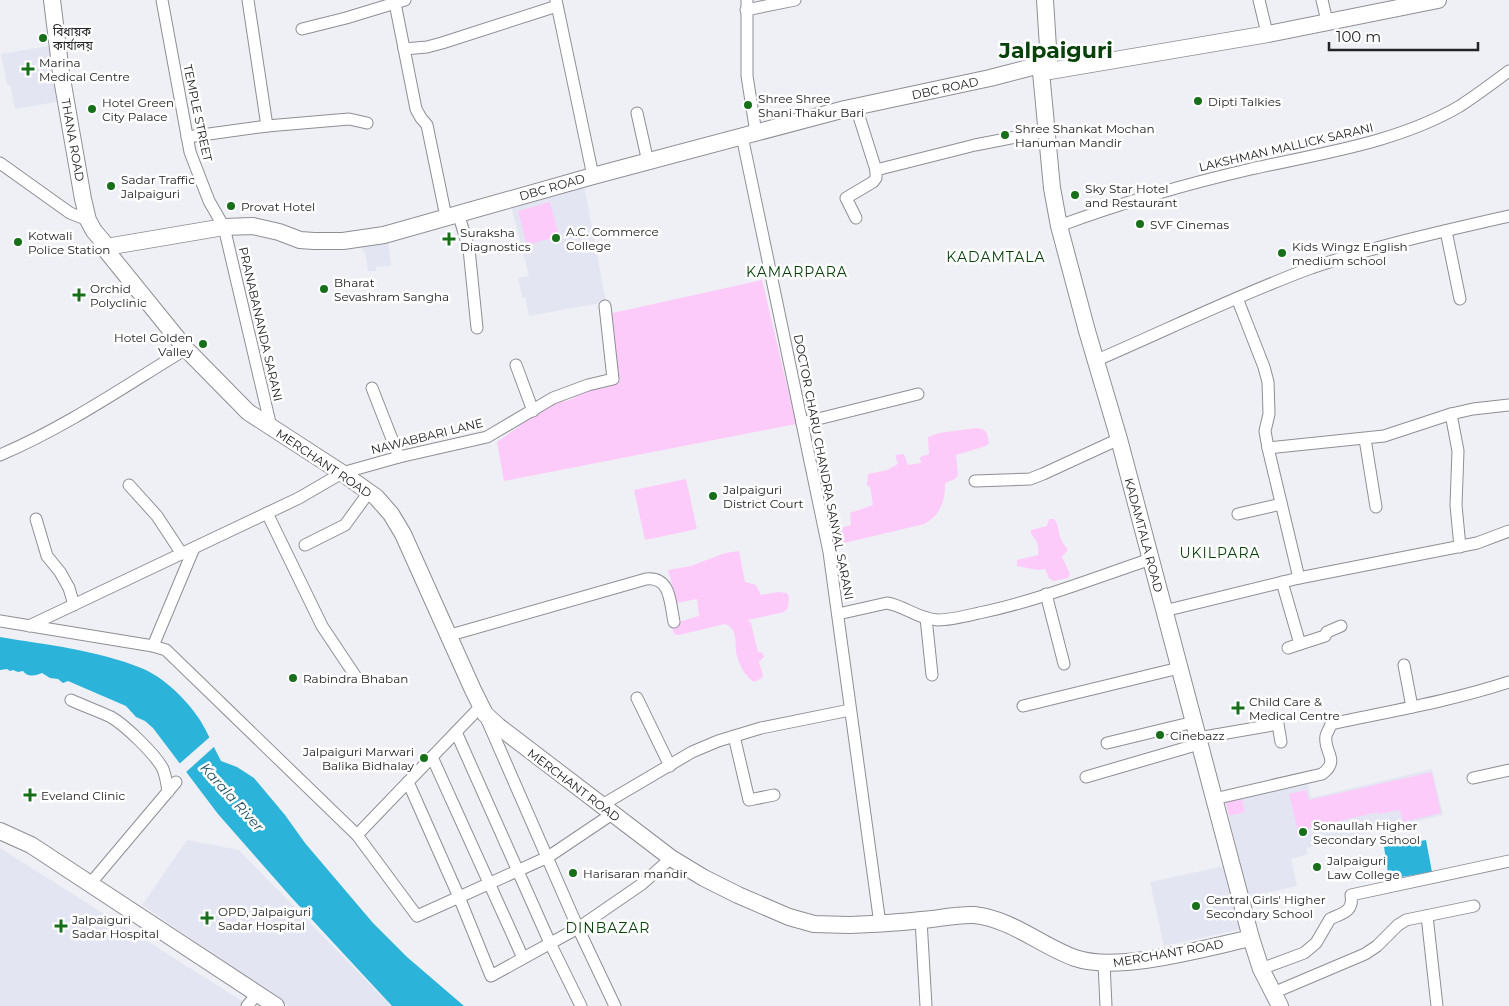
<svg xmlns="http://www.w3.org/2000/svg" width="1509" height="1006" viewBox="0 0 1509 1006" font-family="Montserrat,'Noto Sans Bengali',sans-serif">
  <rect width="100%" height="100%" fill="#eff0f5"/>
  <g fill="#e3e6f2">
    <polygon points="49,46 57,102 15,109 10,85 7,85 1,54"/>
    <polygon points="584,185 606,302 529,316 525,297 522,297 518,278 529,276 511,206"/>
    <polygon points="388,240 391,266 376,267 376,271 368,271 366,256 362,249 361,244"/>
    <polygon points="1432,769 1443,815 1306,848 1308,854 1291,859 1297,886 1248,897 1229,816 1244,812 1240,792 1306,776 1311,798"/>
    <polygon points="187,840 239,850 391,1006 289,1006 142,905"/>
    <polygon points="0,848 245,1003 243,1006 0,1006"/>
    <polygon points="1229,865 1242,929 1164,946 1150,882"/>
  </g>
  <g fill="#fccbfa">
    <polygon points="550,202 559,236 527,245 518,211"/>
    <path d="M 762,280 L 796,424 L 504,481 L 497,442 L 556,400 C 571,405 576,394 588,389 C 598,385 609,384 620,381 L 608,314 Z"/>
    <path d="M 976,428 L 983,429 L 987,433 L 989,443 L 986,446 L 956,455 L 958,475 L 955,479 L 945,483 C 946,500 940,516 924,524 L 832,546 L 829,531 L 851,525 L 850,513 L 873,505 L 870,487 L 867,485 L 868,474 L 887,470 L 898,464 L 895,455 L 904,454 L 908,465 L 921,463 L 920,457 L 929,454 L 928,437 L 939,433 Z"/>
    <polygon points="686,479 697,529 645,540 634,490"/>
    <path d="M 1049,519 L 1054,519 C 1061,527 1056,536 1067,548 L 1067,551 L 1062,557 L 1070,574 L 1068,578 L 1053,581 L 1049,578 L 1045,569 L 1038,570 L 1017,566 L 1017,560 L 1038,555 C 1039,545 1037,540 1031,534 L 1031,530 L 1047,526 Z"/>
    <path d="M 739,551 L 745,582 L 756,585 L 761,595 L 778,592 L 787,593 L 789,597 L 788,608 L 784,612 L 748,620 L 751,623 L 758,652 L 763,653 L 764,657 L 759,662 L 763,675 L 762,678 L 754,682 C 745,676 740,667 737,656 C 734,645 739,629 725,624 L 679,635 L 674,634 L 672,627 L 682,621 L 699,616 L 697,599 L 677,603 L 668,570 L 691,566 L 725,553 Z"/>
    <polygon points="1432,772 1441,813 1403,822 1400,810 1379,814 1378,812 1298,831 1289,794 1306,790 1309,800"/>
    <polygon points="1240,792 1245,812 1229,816 1226,804 1233,793"/>
  </g>
  <g fill="#2bb3da">
    <path d="M 0,637 C 47,645 97,650 141,668 C 164,677 187,700 200,720 C 208,733 214,748 221,761 L 237,767 L 254,778 L 285,815 L 305,843 L 373,923 L 407,957 L 464,1006 L 467,1006 L 392,1006 L 291,897 L 218,814 L 153,728 L 145,721 L 136,717 L 126,706 L 68,681 L 63,683 L 58,679 L 50,678 L 42,673 C 35,676 27,677 23,671 L 18,672 L 13,670 L 10,671 L 7,669 L 0,670 Z"/>
    <polygon points="1426,840 1432,872 1389,879 1384,847"/>
  </g>
  <polygon fill="#eff0f5" points="211,736 216,745 185,773 178,765"/>
  <g fill="none" stroke-linecap="round" stroke-linejoin="round">
    <g stroke="#8e8f94" stroke-width="13">
      <g id="street">
        <polyline points="162,0 190,152 209,201 224,227 271,427"/>
        <polyline points="248,0 267,126"/>
        <polyline points="556,0 593,176"/>
        <polyline points="747,0 747,76 756,133"/>
        <polyline points="1259,0 1266,29"/>
        <polyline points="1322,0 1326,17"/>
        <polyline points="395,3 416,109 421,118 427,125 446,217"/>
        <polyline points="746,10 795,0"/>
        <polyline points="302,29 346,18 405,0"/>
        <polyline points="404,49 427,47 442,43 557,6"/>
        <polyline points="856,107 876,170 975,145 1047,131"/>
        <polyline points="637,113 648,162"/>
        <polyline points="742,136 829,552 880,924"/>
        <polyline points="187,137 267,126 349,119 367,123"/>
        <polyline points="0,163 70,213 88,220"/>
        <polyline points="458,213 469,249 477,328"/>
        <polyline points="856,218 846,198 873,182 876,178 876,170"/>
        <path d="M 1059,226 C 1121,203 1186,184 1251,169 C 1321,153 1397,143 1460,106 C 1477,95 1493,83 1509,71"/>
        <polyline points="1446,231 1460,299"/>
        <polyline points="1237,298 1264,367 1268,382 1269,414 1265,431 1268,448 1299,578"/>
        <path d="M 1095,361 C 1167,330 1238,295 1311,268 C 1376,246 1443,231 1509,216"/>
        <polyline points="516,365 533,411"/>
        <polyline points="372,388 399,457"/>
        <polyline points="1451,414 1458,451 1456,505 1460,547"/>
        <polyline points="802,423 918,394"/>
        <polyline points="1365,439 1376,507"/>
        <polyline points="1268,448 1384,436 1451,414 1473,409 1509,405"/>
        <path d="M 0,455 C 66,427 125,386 186,349"/>
        <polyline points="975,481 1030,479 1043,474 1119,439"/>
        <polyline points="129,485 157,516 182,554"/>
        <polyline points="267,513 322,626 356,677"/>
        <polyline points="1238,514 1281,504"/>
        <polyline points="36,519 47,556 60,572 69,588 74,605"/>
        <polyline points="305,545 345,525 369,492"/>
        <polyline points="1282,582 1300,644 1325,636 1327,632 1341,626"/>
        <polyline points="1046,594 1064,664"/>
        <polyline points="1164,611 1299,578 1477,543 1509,531"/>
        <path d="M 838,614 L 887,603 C 905,606 918,619 938,620 C 951,620 966,616 979,613 C 1037,601 1094,578 1151,559"/>
        <polyline points="926,618 932,675"/>
        <polyline points="0,621 153,646 166,650 357,835 417,916 548,857 612,814"/>
        <polyline points="29,626 299,498 342,473 399,457 487,437 553,398 588,385 613,379 605,306"/>
        <path d="M 447,636 L 646,579 C 671,576 670,603 674,622"/>
        <polyline points="153,646 194,548"/>
        <polyline points="1288,648 1300,644"/>
        <polyline points="1404,665 1412,707"/>
        <polyline points="637,698 670,766"/>
        <path d="M 71,700 C 84,706 98,711 111,717 C 125,725 156,755 163,769 C 166,777 167,784 168,792"/>
        <polyline points="1023,706 1179,668"/>
        <polyline points="456,732 550,943 581,1006"/>
        <polyline points="734,736 749,800 774,795"/>
        <polyline points="1198,738 1278,724 1281,742"/>
        <polyline points="1107,743 1194,722"/>
        <polyline points="432,757 523,958"/>
        <polyline points="1086,777 1199,744"/>
        <polyline points="1473,778 1509,770"/>
        <polyline points="408,782 459,897 491,976 578,928 487,720"/>
        <path d="M 1214,799 L 1322,774 C 1341,760 1323,752 1326,736 C 1327,732 1330,728 1331,724 C 1391,711 1451,701 1509,682"/>
        <polyline points="602,805 692,752 718,741 761,728 850,710"/>
        <polyline points="357,835 481,706"/>
        <polyline points="90,884 176,782"/>
        <polyline points="1427,916 1437,1006"/>
        <polyline points="921,920 926,1006"/>
        <polyline points="1104,963 1106,1006"/>
        <path d="M 1261,969 L 1304,953 L 1316,943 L 1330,919 C 1342,913 1354,912 1351,895 L 1509,861"/>
        <polyline points="1273,993 1365,954 1377,946 1398,925 1406,920 1474,906"/>
        <polyline points="247,1006 253,999"/>
        <polyline points="615,1006 578,928 642,884 671,858"/>
      </g>
    </g>
    <g stroke="#8e8f94" stroke-width="18">
      <g id="secondary">
        <polyline points="52,0 61,73 83,199 88,220 94,231 105,244"/>
        <polyline points="1045,0 1049,63"/>
        <polyline points="1050,71 1268,34 1438,0"/>
        <polyline points="1041,72 1052,188 1059,226 1087,331 1119,439 1251,938 1261,969 1280,1006"/>
        <polyline points="112,246 224,227 253,226 279,232 300,240 314,241 343,241 384,235 593,176 845,109 990,78 1040,65"/>
        <path d="M 105,249 L 186,349 L 248,412 L 342,473 L 376,497 L 391,514 L 403,534 L 473,690 L 485,714 L 498,726 L 671,858 L 704,878 L 738,895 L 789,917 L 814,924 L 849,925 C 873,924 897,923 921,920 C 938,919 957,914 974,915 C 1012,919 1041,946 1075,958 C 1118,973 1205,948 1251,938"/>
        <polyline points="0,831 31,845 276,1006"/>
      </g>
    </g>
    <use href="#street" stroke="#fff" stroke-width="11"/>
    <use href="#secondary" stroke="#fff" stroke-width="16"/>
  </g>
  <g fill="#176f1a" stroke="#fff" stroke-width="2">
    <circle cx="43" cy="38" r="5"/>
    <path d="M25.5 61.5h5v5h5v5h-5v5h-5v-5h-5v-5h5z"/>
    <circle cx="1198" cy="101" r="5"/>
    <circle cx="748" cy="105" r="5"/>
    <circle cx="92" cy="109" r="5"/>
    <circle cx="1005" cy="135" r="5"/>
    <circle cx="111" cy="186" r="5"/>
    <circle cx="1075" cy="195" r="5"/>
    <circle cx="231" cy="206" r="5"/>
    <circle cx="1140" cy="224" r="5"/>
    <circle cx="556" cy="238" r="5"/>
    <path d="M446.5 231.5h5v5h5v5h-5v5h-5v-5h-5v-5h5z"/>
    <circle cx="18" cy="242" r="5"/>
    <circle cx="1282" cy="253" r="5"/>
    <circle cx="324" cy="289" r="5"/>
    <path d="M76.5 287.5h5v5h5v5h-5v5h-5v-5h-5v-5h5z"/>
    <circle cx="203" cy="344" r="5"/>
    <circle cx="713" cy="496" r="5"/>
    <circle cx="293" cy="678" r="5"/>
    <path d="M1235.5 700.5h5v5h5v5h-5v5h-5v-5h-5v-5h5z"/>
    <circle cx="1160" cy="735" r="5"/>
    <circle cx="424" cy="758" r="5"/>
    <path d="M27.5 787.5h5v5h5v5h-5v5h-5v-5h-5v-5h5z"/>
    <circle cx="1303" cy="832" r="5"/>
    <circle cx="1317" cy="867" r="5"/>
    <circle cx="573" cy="873" r="5"/>
    <circle cx="1196" cy="906" r="5"/>
    <path d="M204.5 910.5h5v5h5v5h-5v5h-5v-5h-5v-5h5z"/>
    <path d="M58.5 918.5h5v5h5v5h-5v5h-5v-5h-5v-5h5z"/>
  </g>
  <g text-anchor="middle" dominant-baseline="central" stroke-width="5" stroke-linejoin="round" paint-order="stroke">
    <g font-size="12" fill="#232325" stroke="#fff" text-anchor="start">
      <text x="53" y="31">বিধায়ক<tspan x="53" dy="14">কার্যালয়</tspan></text>
      <text x="39" y="62">Marina<tspan x="39" dy="14">Medical Centre</tspan></text>
      <text x="758" y="98">Shree Shree<tspan x="758" dy="14">Shani Thakur Bari</tspan></text>
      <text x="1208" y="101">Dipti Talkies</text>
      <text x="102" y="102">Hotel Green<tspan x="102" dy="14">City Palace</tspan></text>
      <text x="1015" y="128">Shree Shankat Mochan<tspan x="1015" dy="14">Hanuman Mandir</tspan></text>
      <text x="121" y="179">Sadar Traffic<tspan x="121" dy="14">Jalpaiguri</tspan></text>
      <text x="1085" y="188">Sky Star Hotel<tspan x="1085" dy="14">and Restaurant</tspan></text>
      <text x="241" y="206">Provat Hotel</text>
      <text x="1150" y="224">SVF Cinemas</text>
      <text x="566" y="231">A.C. Commerce<tspan x="566" dy="14">College</tspan></text>
      <text x="460" y="232">Suraksha<tspan x="460" dy="14">Diagnostics</tspan></text>
      <text x="28" y="235">Kotwali<tspan x="28" dy="14">Police Station</tspan></text>
      <text x="1292" y="246">Kids Wingz English<tspan x="1292" dy="14">medium school</tspan></text>
      <text x="334" y="282">Bharat<tspan x="334" dy="14">Sevashram Sangha</tspan></text>
      <text x="90" y="288">Orchid<tspan x="90" dy="14">Polyclinic</tspan></text>
      <text x="193" y="337" text-anchor="end">Hotel Golden<tspan x="193" dy="14">Valley</tspan></text>
      <text x="723" y="489">Jalpaiguri<tspan x="723" dy="14">District Court</tspan></text>
      <text x="303" y="678">Rabindra Bhaban</text>
      <text x="1249" y="701">Child Care &amp;<tspan x="1249" dy="14">Medical Centre</tspan></text>
      <text x="1170" y="735">Cinebazz</text>
      <text x="414" y="751" text-anchor="end">Jalpaiguri Marwari<tspan x="414" dy="14">Balika Bidhalay</tspan></text>
      <text x="41" y="795">Eveland Clinic</text>
      <text x="1313" y="825">Sonaullah Higher<tspan x="1313" dy="14">Secondary School</tspan></text>
      <text x="1327" y="860">Jalpaiguri<tspan x="1327" dy="14">Law College</tspan></text>
      <text x="583" y="873">Harisaran mandir</text>
      <text x="1206" y="899">Central Girls' Higher<tspan x="1206" dy="14">Secondary School</tspan></text>
      <text x="218" y="911">OPD, Jalpaiguri<tspan x="218" dy="14">Sadar Hospital</tspan></text>
      <text x="72" y="919">Jalpaiguri<tspan x="72" dy="14">Sadar Hospital</tspan></text>
    </g>
    <g font-size="12" fill="#232325" stroke="#fff">
      <text transform="translate(945 88) rotate(-12)">DBC ROAD</text>
      <text transform="translate(198 113) rotate(78)">TEMPLE STREET</text>
      <text transform="translate(73 140) rotate(80)">THANA ROAD</text>
      <text transform="translate(1286 147) rotate(-13)">LAKSHMAN MALLICK SARANI</text>
      <text transform="translate(552 187) rotate(-16)">DBC ROAD</text>
      <text transform="translate(261 324) rotate(77)">PRANABANANDA SARANI</text>
      <text transform="translate(427 436) rotate(-14)">NAWABBARI LANE</text>
      <text transform="translate(324 463) rotate(34)">MERCHANT ROAD</text>
      <text transform="translate(824 467) rotate(79)">DOCTOR CHARU CHANDRA SANYAL SARANI</text>
      <text transform="translate(1144 535) rotate(75)">KADAMTALA ROAD</text>
      <text transform="translate(574 785) rotate(37)">MERCHANT ROAD</text>
      <text transform="translate(1168 953) rotate(-10)">MERCHANT ROAD</text>
    </g>
    <g font-size="14" letter-spacing="1" fill="#09410b" stroke="#fff">
      <text x="996" y="257">KADAMTALA</text>
      <text x="797" y="272">KAMARPARA</text>
      <text x="1220" y="553">UKILPARA</text>
      <text x="608" y="928">DINBAZAR</text>
    </g>
    <g font-size="14" font-style="italic" fill="#1b4f60" stroke="#fff">
      <text transform="translate(232 797) rotate(48)">Karala River</text>
    </g>
    <g font-size="22" font-weight="bold" fill="#09410b" stroke="#fff">
      <text x="1056" y="50">Jalpaiguri</text>
    </g>
  </g>
  <path d="M1329 42v8h149v-8" fill="none" stroke="#232325" stroke-width="2.5"/>
  <text x="1336" y="42" font-size="15" fill="#232325" stroke="#ffffff" stroke-width="4" paint-order="stroke">100 m</text>
</svg>
